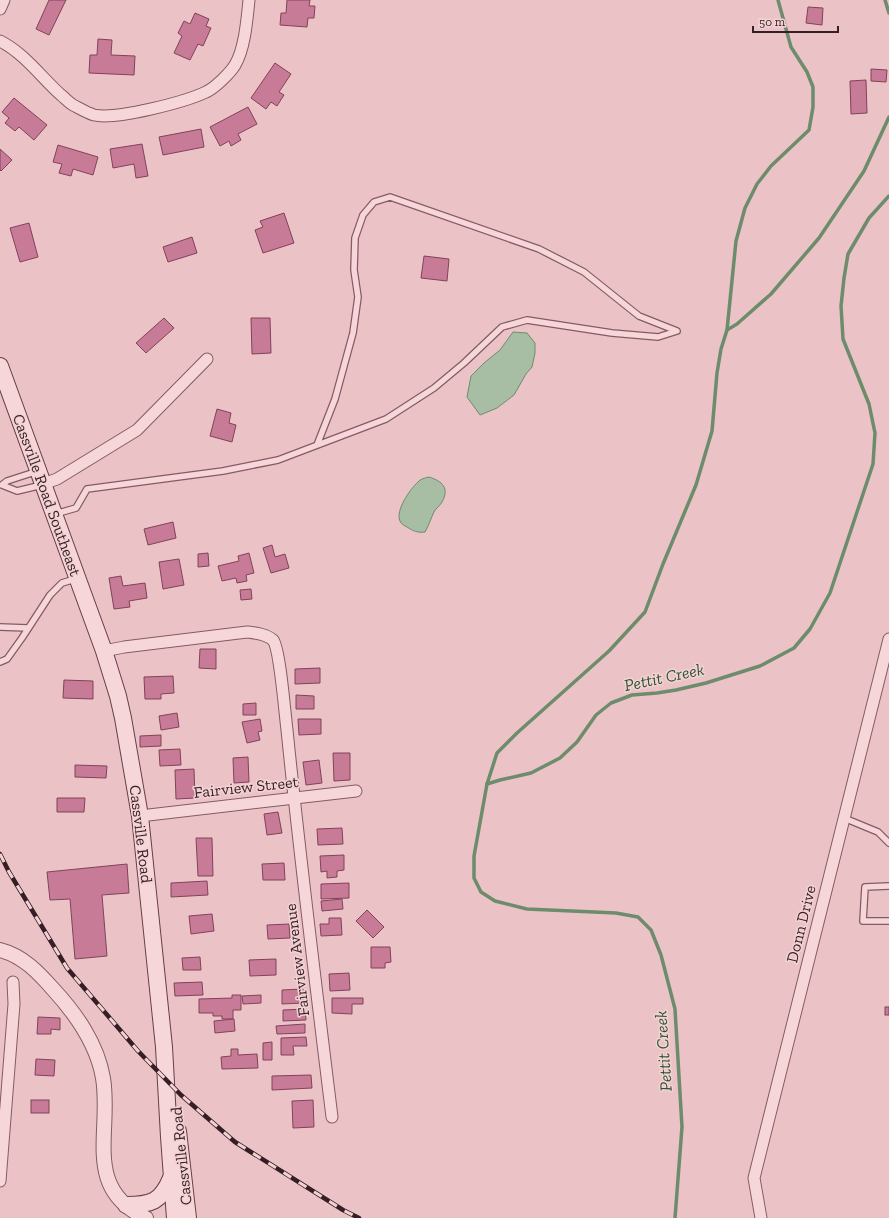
<svg xmlns="http://www.w3.org/2000/svg" width="889" height="1218" viewBox="0 0 889 1218" font-family="'Zilla Slab',serif">
  <rect width="100%" height="100%" fill="#ebc3c6"/>
  <g fill="#a7bea5" stroke="#6d8c6c">
    <polygon points="513,332 527,333 535,343 535,353 532,367 526,374 514,395 497,408 480,415 467,397 471,376 484,363 500,350"/>
    <path d="M 429,477 C 442,481 450,488 442,502 C 440,506 436,508 434,512 C 431,518 429,525 425,532 C 418,533 413,531 407,527 C 405,526 401,524 400,521 C 395,511 410,489 418,482 C 420,479 425,478 429,477 Z"/>
  </g>
  <g fill="none" stroke-linecap="round" stroke-linejoin="round">
    <g stroke="#6d8c6c" stroke-width="3.5">
      <polyline points="885,0 889,13"/>
      <polyline points="727,330 737,324 771,294 819,238 864,171 889,117"/>
      <polyline points="487,784 500,780 531,773 560,758 577,742 596,715 611,703 632,695 657,693 676,690 706,683 760,666 794,648 810,629 830,593 873,464 875,433 869,404 843,339 841,306 844,278 848,254 869,218 889,196"/>
      <polyline points="675,1218 682,1127 675,1009 661,955 651,930 638,917 616,913 527,909 495,901 481,892 474,878 474,856 487,784 497,753 517,733 609,651 645,612 663,564 696,485 712,431 717,373 721,349 727,330 736,241 745,208 757,184 771,166 809,130 813,107 813,87 807,72 791,47 778,0"/>
    </g>
  </g>
  <g fill="#c77b96" stroke="#82425a">
    <polygon points="49,0 66,0 49,35 36,29"/>
    <polygon points="287,0 310,0 309,6 315,6 314,18 308,18 307,27 280,25 281,13 286,13"/>
    <polygon points="808,7 823,8 822,25 806,23"/>
    <polygon points="195,13 209,19 206,26 211,28 203,46 198,44 190,60 174,53 182,36 178,33 184,21 190,24"/>
    <polygon points="98,39 112,40 111,55 135,56 134,75 89,73 90,55 97,55"/>
    <polygon points="275,63 291,74 279,92 284,95 277,106 271,102 266,109 251,98"/>
    <polygon points="871,69 887,70 886,82 871,81"/>
    <polygon points="866,80 867,113 851,114 850,81"/>
    <polygon points="14,98 47,125 34,140 19,127 15,131 5,123 9,118 2,112"/>
    <polygon points="248,107 257,124 238,134 241,140 231,146 229,141 220,146 210,127"/>
    <polygon points="201,129 204,147 163,155 159,137"/>
    <polygon points="142,144 148,176 136,178 134,164 113,168 110,149"/>
    <polygon points="58,145 98,157 93,175 73,169 71,176 59,173 62,164 53,162"/>
    <polygon points="0,149 12,160 1,171 0,170"/>
    <polygon points="284,213 294,243 263,253 255,230 263,227 260,221"/>
    <polygon points="29,223 38,257 20,262 10,228"/>
    <polygon points="192,237 197,253 168,262 163,247"/>
    <polygon points="424,256 449,259 447,281 421,278"/>
    <polygon points="164,318 174,328 146,353 136,343"/>
    <polygon points="251,318 270,318 271,353 252,354"/>
    <polygon points="217,409 231,413 229,423 236,425 232,442 210,436"/>
    <polygon points="173,522 176,538 148,545 144,529"/>
    <polygon points="272,545 275,557 285,554 289,568 271,573 263,548"/>
    <polygon points="208,553 209,566 198,567 198,554"/>
    <polygon points="249,553 254,573 246,575 247,581 237,583 236,578 222,581 218,566 239,561 238,556"/>
    <polygon points="179,559 184,585 163,589 159,562"/>
    <polygon points="121,576 123,586 145,583 147,598 129,601 130,607 114,609 109,578"/>
    <polygon points="251,589 252,599 241,600 240,590"/>
    <polygon points="200,649 216,649 216,669 199,668"/>
    <polygon points="320,668 320,683 295,684 295,669"/>
    <polygon points="173,676 174,693 161,694 161,699 145,699 144,677"/>
    <polygon points="64,680 93,681 93,699 63,698"/>
    <polygon points="296,695 314,696 314,709 296,709"/>
    <polygon points="256,703 256,715 243,715 243,704"/>
    <polygon points="177,713 179,727 161,730 159,716"/>
    <polygon points="260,719 262,731 258,732 260,740 247,743 242,722"/>
    <polygon points="298,719 321,719 321,734 299,735"/>
    <polygon points="161,735 161,746 140,747 140,736"/>
    <polygon points="180,749 181,765 160,766 159,750"/>
    <polygon points="333,753 350,753 350,780 334,781"/>
    <polygon points="248,757 249,782 234,783 233,758"/>
    <polygon points="319,760 322,783 306,785 303,762"/>
    <polygon points="75,765 107,766 106,778 75,777"/>
    <polygon points="194,769 195,798 176,799 175,770"/>
    <polygon points="57,798 85,798 84,812 57,812"/>
    <polygon points="278,812 282,833 267,835 264,814"/>
    <polygon points="342,828 343,844 318,845 317,829"/>
    <polygon points="196,838 212,838 213,876 198,876"/>
    <polygon points="344,855 344,870 337,871 337,877 327,878 327,871 321,872 320,856"/>
    <polygon points="284,863 285,880 263,880 262,864"/>
    <polygon points="127,864 129,893 102,895 107,956 75,959 70,899 50,900 47,872"/>
    <polygon points="207,881 208,895 171,897 171,883"/>
    <polygon points="349,883 349,898 321,899 321,884"/>
    <polygon points="342,899 343,909 322,911 321,901"/>
    <polygon points="367,910 384,927 373,938 356,921"/>
    <polygon points="212,914 214,931 191,934 189,916"/>
    <polygon points="329,918 341,918 342,935 321,936 320,924 329,924"/>
    <polygon points="289,924 290,938 268,939 267,925"/>
    <polygon points="371,947 390,947 391,962 385,963 385,968 371,968"/>
    <polygon points="200,957 201,970 183,970 182,958"/>
    <polygon points="276,959 276,975 250,976 249,960"/>
    <polygon points="349,973 350,990 330,991 329,974"/>
    <polygon points="202,982 203,995 175,996 174,983"/>
    <polygon points="303,989 303,1003 282,1004 282,990"/>
    <polygon points="232,995 241,995 241,1010 233,1010 233,1019 222,1019 222,1016 213,1016 213,1013 199,1013 199,999 232,998"/>
    <polygon points="261,995 261,1003 243,1004 242,996"/>
    <polygon points="332,998 363,998 363,1004 352,1004 352,1014 332,1013"/>
    <rect x="885" y="1007" width="4" height="8"/>
    <polygon points="305,1009 306,1020 283,1021 283,1010"/>
    <polygon points="38,1017 60,1018 60,1030 51,1029 51,1034 37,1034"/>
    <polygon points="234,1019 235,1031 215,1033 214,1021"/>
    <polygon points="305,1024 305,1033 277,1034 276,1026"/>
    <polygon points="306,1037 307,1046 293,1046 294,1055 281,1055 281,1038"/>
    <polygon points="272,1042 272,1060 263,1060 263,1043"/>
    <polygon points="231,1049 238,1049 238,1055 257,1054 258,1068 222,1069 221,1057 231,1056"/>
    <polygon points="36,1059 55,1060 54,1076 35,1075"/>
    <polygon points="311,1075 312,1088 272,1090 272,1076"/>
    <rect x="31" y="1100" width="18" height="13"/>
    <polygon points="313,1100 314,1127 293,1128 292,1101"/>
  </g>
  <g fill="none" stroke-linecap="round" stroke-linejoin="round">
    <g stroke="#845b65" stroke-width="8">
      <g id="service">
        <polyline points="38,471 7,481 2,485 17,491 42,485"/>
        <polyline points="55,514 76,508 87,489 223,471 278,460 386,419 434,388 464,363 502,327 527,320 612,333 658,337 677,331 639,316 584,272 539,249 390,197 374,202 363,215 355,238 354,270 358,297 353,333 335,399 317,445"/>
        <polyline points="0,627 28,628"/>
        <polyline points="0,662 7,659 22,638 50,595 62,583 75,579"/>
        <polyline points="844,818 878,832 889,843"/>
        <polyline points="889,886 865,887 863,921 889,921"/>
      </g>
    </g>
    <g stroke="#845b65" stroke-width="13">
      <g id="minor">
        <polyline points="0,9 4,0"/>
        <path d="M 0,41 C 24,53 41,77 61,95 C 65,98 68,102 73,105 C 79,108 87,113 94,115 C 116,120 185,102 206,92 C 215,88 230,73 235,65 C 245,48 247,19 249,0"/>
        <polyline points="43,484 57,479 137,430 207,359"/>
        <path d="M 104,651 L 124,647 L 247,632 C 256,633 266,634 273,640 C 280,649 285,715 287,730 C 300,859 316,988 332,1117"/>
        <polyline points="140,816 356,791"/>
        <polyline points="0,1181 14,1004 13,982"/>
        <polyline points="761,1218 754,1178 889,639"/>
      </g>
    </g>
    <g stroke="#845b65" stroke-width="16">
      <path id="tertiary" d="M 0,950 C 23,956 38,972 53,989 C 76,1014 97,1043 103,1078 C 112,1132 82,1188 146,1218"/>
    </g>
    <g stroke="#663e49" stroke-width="18">
      <g id="secondary">
        <polyline points="0,366 104,651 118,696 123,718 140,816 164,1047 169,1137 175,1218"/>
        <polyline points="178,1131 188,1218"/>
        <path d="M 126,1205 C 151,1205 161,1202 171,1178"/>
      </g>
    </g>
    <use href="#service" stroke="#f6d6d8" stroke-width="5.5"/>
    <use href="#minor" stroke="#f6d6d8" stroke-width="11"/>
    <use href="#tertiary" stroke="#f6d6d8" stroke-width="14"/>
    <use href="#secondary" stroke="#f6d6d8" stroke-width="16"/>
    <g stroke="#351e25" stroke-width="4.5">
      <polyline id="rail" points="0,854 9,872 67,968 138,1051 181,1095 235,1142 343,1210 359,1218"/>
    </g>
    <use href="#rail" stroke="#f3d2d4" stroke-width="3" stroke-dasharray="9" stroke-linecap="butt"/>
  </g>
  <g text-anchor="middle" dominant-baseline="central" stroke-width="3" stroke-linejoin="round" paint-order="stroke">
    <g font-size="16" fill="#351e25" stroke="#f3d2d4">
      <text transform="translate(47 495) rotate(70)">Cassville Road Southeast</text>
      <text transform="translate(246 787) rotate(-6)">Fairview Street</text>
      <text transform="translate(141 834) rotate(83)">Cassville Road</text>
      <text transform="translate(801 924) rotate(-76)">Donn Drive</text>
      <text transform="translate(297 960) rotate(-97)">Fairview Avenue</text>
      <text transform="translate(181 1156) rotate(-96)">Cassville Road</text>
    </g>
    <g font-size="17" font-style="italic" fill="#2e5434" stroke="#f3d2d4">
      <text transform="translate(664 677) rotate(-12)">Pettit Creek</text>
      <text transform="translate(663 1051) rotate(-94)">Pettit Creek</text>
    </g>
  </g>
  <path d="M753 26v6h85v-6" fill="none" stroke="#351e25" stroke-width="2"/>
  <text x="759" y="26" font-size="12" fill="#351e25" stroke="#f3d2d4" stroke-width="3" paint-order="stroke">50 m</text>
</svg>
